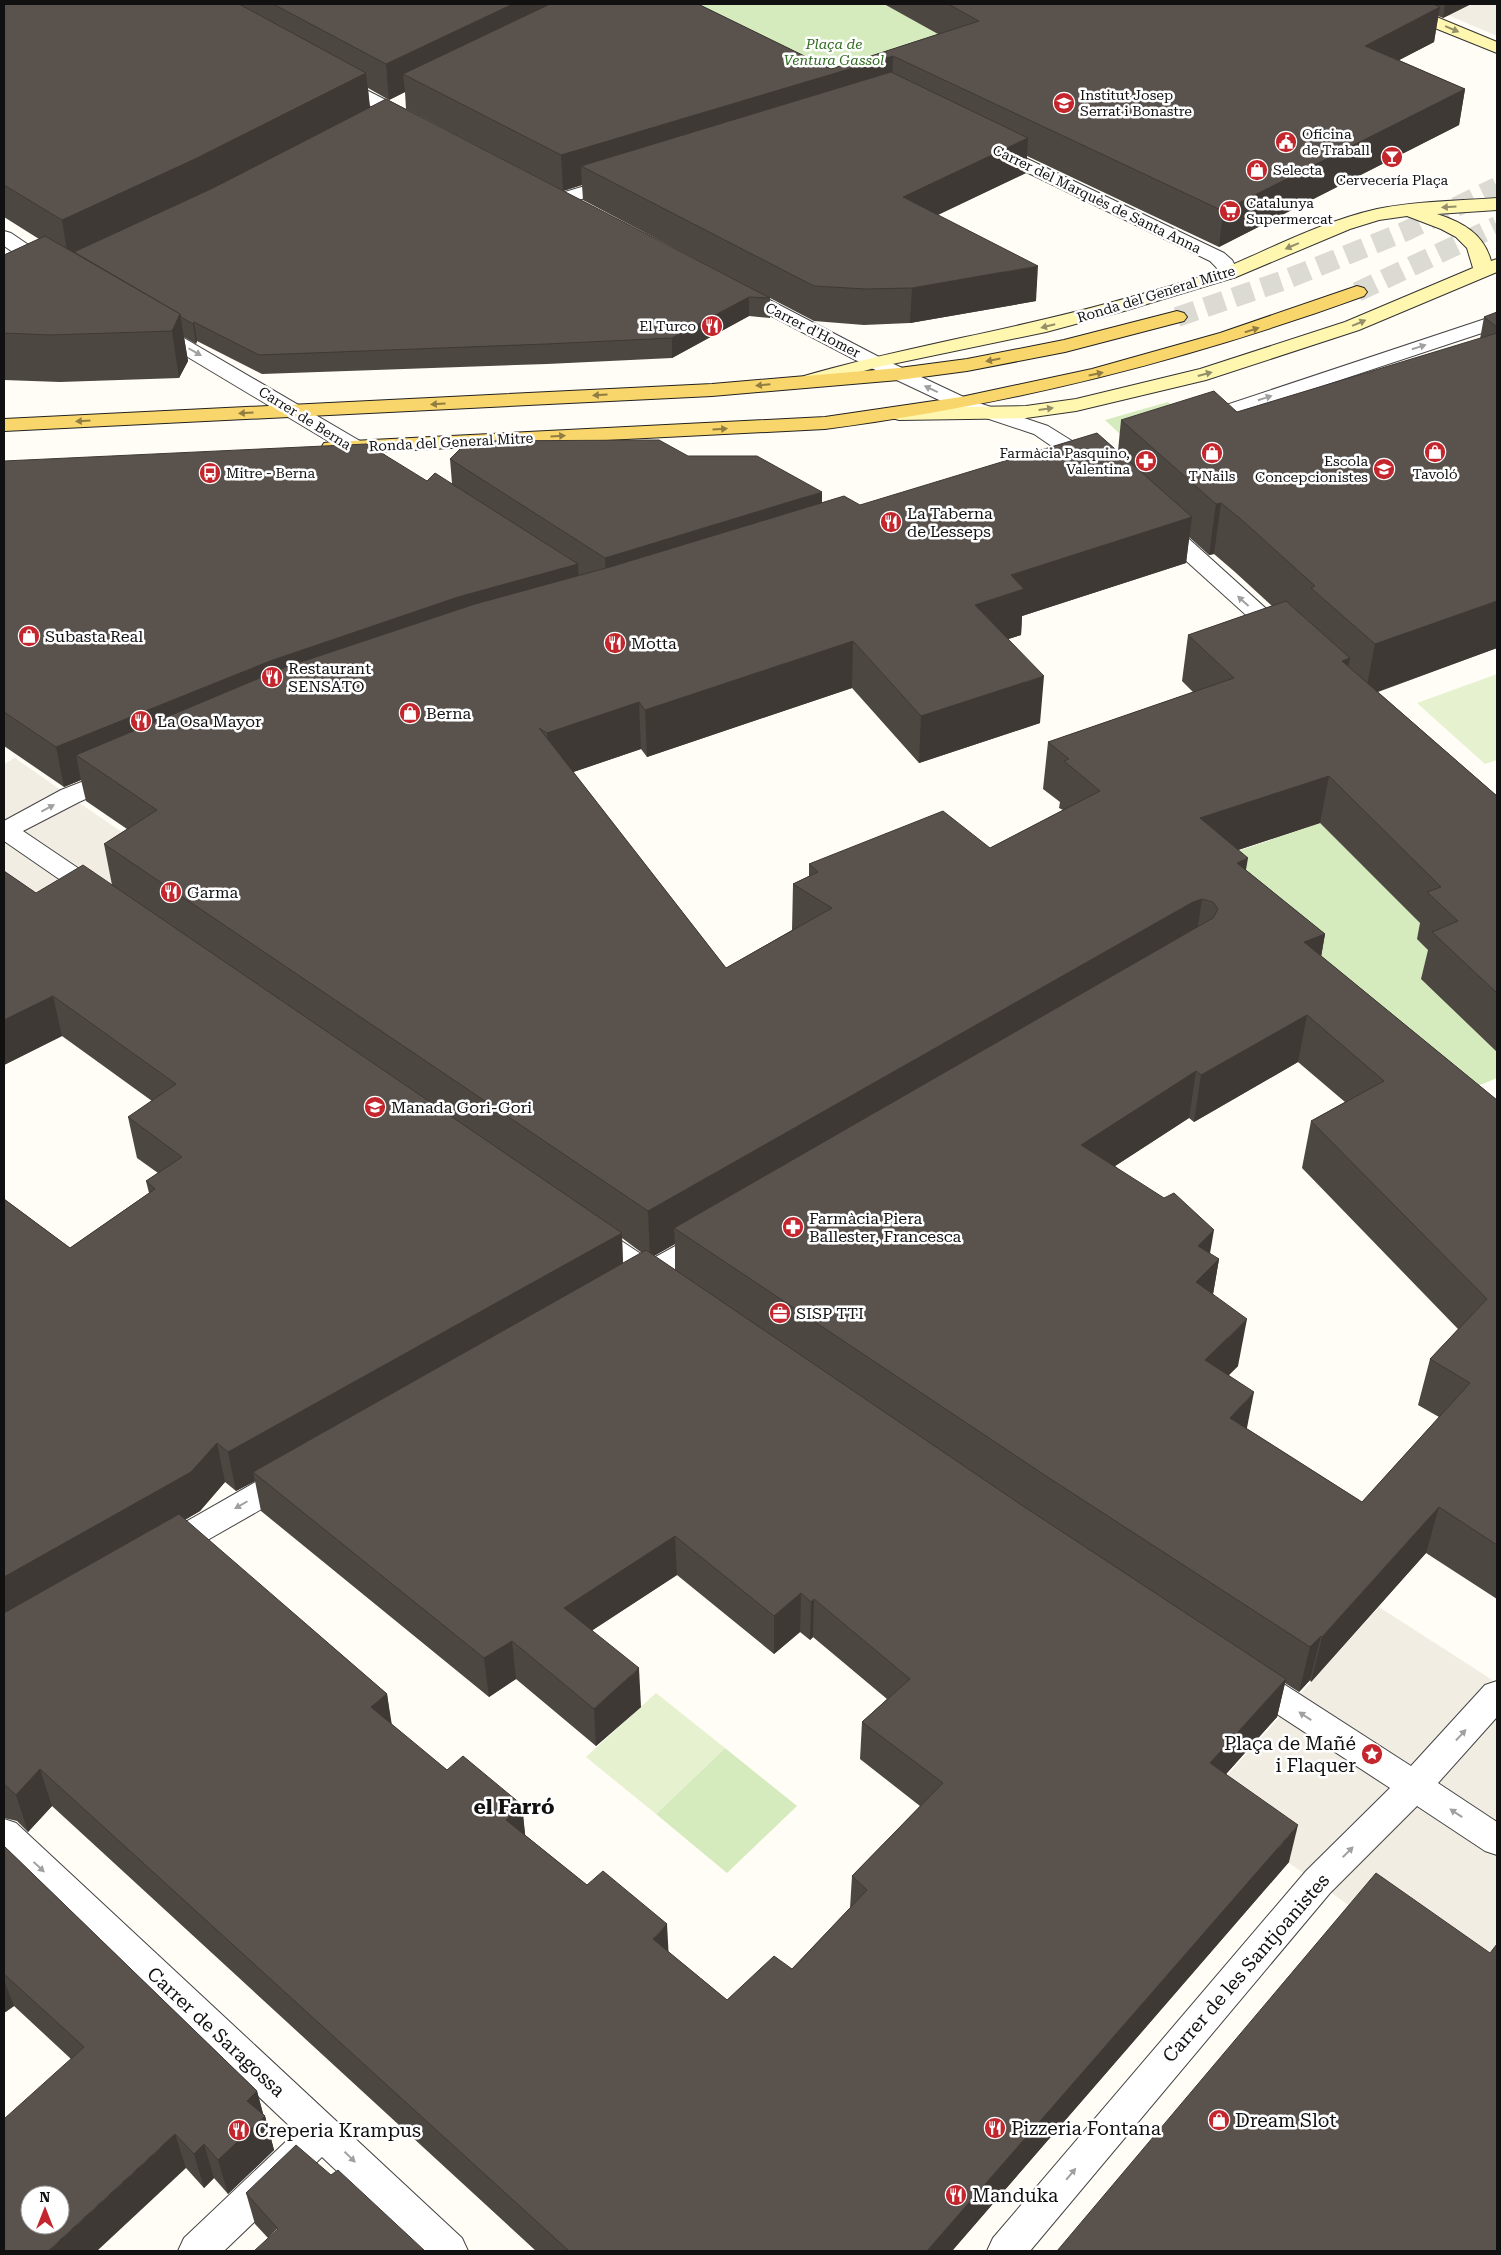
<svg xmlns="http://www.w3.org/2000/svg" width="1501" height="2255" viewBox="0 0 1501 2255" font-family="'Roboto Serif',serif">
  <rect width="100%" height="100%" fill="#fffdf5"/>
  <g fill="#d5ebbd">
    <polygon points="629,4 885,4 978,56 830,104"/>
    <polygon points="1168,402 1184,417 1122,436 1105,420"/>
    <polygon points="1320,823 1363,866 1468,827 1433,909 1416,919 1431,934 1434,944 1497,1032 1497,1078 1432,1105 1194,866"/>
    <polygon points="725,1748 797,1806 727,1873 656,1814"/>
  </g>
  <g fill="#e6f2cf">
    <polygon points="1497,674 1497,760 1485,764 1417,703"/>
    <polygon points="656,1693 725,1748 656,1814 586,1757"/>
  </g>
  <g fill="#f1ede2">
    <polygon points="1471,4 1497,4 1497,36 1448,15"/>
    <polygon points="15,758 78,802 160,858 60,921 4,879 4,764"/>
    <polygon points="1379,1607 1497,1683 1497,1963 1474,1994 1203,1802"/>
  </g>
  <g fill="none" stroke-linecap="round" stroke-linejoin="round">
    <g stroke="#dbdad3" stroke-width="20" stroke-dasharray="20 10" stroke-linecap="butt">
      <polyline points="1357,292 1497,226"/>
      <polyline points="1177,317 1282,281 1406,231 1497,187"/>
    </g>
    <g stroke="#444" stroke-width="2">
      <g id="street">
        <polygon points="337,75 419,117 421,121 419,125 412,127 405,125 331,84 328,80 331,76"/>
        <polygon points="992,142 1224,253 1232,260 1239,273 1236,277 1229,279 1222,277 1216,267 1210,261 985,152 983,148 985,144"/>
        <polygon points="618,176 625,178 627,182 625,186 562,205 555,203 552,199 555,195"/>
        <polygon points="4,231 11,233 58,265 61,269 58,273 51,275 44,273 4,246"/>
        <polygon points="738,285 745,287 881,358 970,400 1048,426 1101,459 1104,464 1101,469 1093,470 1085,469 1034,434 956,408 867,366 731,295 728,291 731,287"/>
        <polygon points="1497,315 1497,328 1204,425 1197,427 1190,425 1186,421 1190,417"/>
        <polygon points="153,322 160,324 384,455 387,460 384,465 376,466 368,465 146,332 143,328 146,324"/>
        <polygon points="1160,518 1168,520 1292,632 1296,637 1292,642 1284,644 1276,642 1152,530 1149,525 1152,520"/>
        <polygon points="117,768 126,771 129,776 126,781 79,802 23,831 109,889 113,895 109,901 100,903 91,901 4,841 4,821 61,790"/>
        <path d="M 592,1224 L 602,1228 L 650,1260 L 699,1233 L 709,1230 L 719,1233 L 723,1241 L 719,1249 L 670,1276 L 673,1281 L 669,1289 C 659,1292 658,1289 649,1289 C 639,1288 639,1294 625,1290 L 621,1282 L 627,1273 L 582,1242 L 578,1235 L 582,1228 Z"/>
        <polygon points="291,1465 302,1468 306,1477 302,1486 176,1558 165,1562 154,1558 149,1549 154,1540 280,1468"/>
        <polygon points="1251,1666 1262,1670 1411,1766 1485,1685 1497,1681 1497,1717 1438,1783 1497,1822 1497,1855 1485,1851 1417,1806 1330,1893 1030,2251 987,2251 993,2238 1306,1871 1390,1788 1240,1690 1235,1680 1240,1670"/>
        <polygon points="4,1819 16,1823 462,2238 468,2251 422,2251 322,2157 224,2251 178,2251 184,2238 296,2132 4,1856"/>
      </g>
    </g>
    <g stroke="#333" stroke-width="2">
      <g id="secondary">
        <polygon points="1383,4 1405,4 1497,42 1497,53 1385,8"/>
        <path d="M 1497,198 L 1497,210 L 1437,214 C 1462,222 1484,234 1491,261 L 1497,259 L 1497,272 L 1359,330 L 1206,380 L 1076,411 L 1026,418 L 899,420 L 892,418 L 888,414 L 892,410 L 899,408 L 1026,406 L 1076,399 L 1200,369 L 1345,322 L 1473,268 L 1467,248 L 1456,237 L 1441,229 L 1407,216 L 1379,220 L 1350,229 L 1236,277 L 1124,311 L 1046,332 L 878,367 L 811,386 L 804,384 L 801,380 L 804,376 C 904,347 1008,331 1109,303 C 1146,293 1190,282 1225,268 C 1274,247 1324,221 1377,209 C 1416,201 1457,201 1497,198 Z"/>
      </g>
    </g>
    <g stroke="#222" stroke-width="2">
      <g id="primary">
        <path d="M 1357,286 L 1364,288 L 1367,292 L 1364,296 C 1185,361 1014,404 825,429 L 332,454 L 324,453 L 321,448 L 324,443 L 332,442 L 825,417 L 961,397 L 1092,369 L 1220,333 Z"/>
        <polygon points="1177,311 1184,313 1187,317 1184,321 1065,352 967,371 899,380 712,396 4,431 4,419 712,384 899,368 967,359 1064,340"/>
      </g>
    </g>
    <use href="#street" fill="#fff" fill-rule="evenodd"/>
    <use href="#secondary" fill="#fff6b0" fill-rule="evenodd"/>
    <use href="#primary" fill="#f9d66b" fill-rule="evenodd"/>
  </g>
  <g fill="#4d4742" fill-rule="evenodd">
    <path d="M 4,4 L 698,4 L 831,69 L 938,34 L 884,4 L 1471,4 L 1443,18 L 1438,16 L 1434,42 L 1399,60 L 1465,89 L 1459,125 L 1219,247 L 1027,156 L 1026,173 L 938,215 L 1036,301 L 910,323 L 864,325 L 814,321 L 770,298 L 770,318 L 749,316 L 672,358 L 547,364 L 262,374 L 197,341 L 196,344 L 184,337 L 188,361 L 179,378 L 60,382 L 4,380 L 4,255 L 39,239 L 4,217 ZM 368,88 L 389,100 L 405,92 L 406,109 L 559,189 L 370,108 ZM 582,185 L 583,200 L 744,285 L 563,191 Z"/>
    <path d="M 1497,312 L 1497,648 L 1378,692 L 1497,796 L 1497,1052 L 1421,979 L 1428,950 L 1417,939 L 1420,923 L 1320,823 L 1238,850 L 1246,870 L 1325,934 L 1321,956 L 1497,1100 L 1497,1599 L 1426,1553 L 1311,1682 L 1310,1680 L 1299,1692 L 1285,1683 L 1277,1717 L 1226,1774 L 1289,1862 L 952,2251 L 536,2251 L 52,1806 L 28,1832 L 17,1821 L 4,1818 L 4,1199 L 70,1248 L 149,1193 L 146,1181 L 158,1173 L 137,1158 L 128,1117 L 152,1101 L 62,1036 L 4,1065 L 4,871 L 36,893 L 112,885 L 104,844 L 127,829 L 86,801 L 81,780 L 64,787 L 4,746 L 4,461 L 427,481 L 452,483 L 450,459 L 688,456 L 822,503 L 860,505 L 1118,451 L 1121,420 L 1237,412 L 1480,339 L 1484,317 ZM 1189,537 L 1209,555 L 1214,554 L 1235,572 L 1272,606 L 1188,635 L 1182,681 L 1193,692 L 1048,742 L 1043,789 L 1060,802 L 1059,808 L 1063,810 L 990,848 L 809,864 L 809,876 L 793,884 L 792,930 L 726,968 L 573,772 L 641,749 L 647,757 L 852,688 L 919,763 L 1040,723 L 1008,639 L 1021,635 L 1022,616 L 1186,563 ZM 1298,1062 L 1345,1102 L 1311,1121 L 1302,1168 L 1458,1329 L 1430,1359 L 1418,1405 L 1439,1417 L 1362,1502 L 1247,1429 L 1229,1375 L 1238,1366 L 1213,1294 L 1219,1259 L 1210,1254 L 1115,1166 L 1189,1118 L 1194,1122 ZM 622,1238 L 642,1253 L 623,1264 ZM 675,1244 L 675,1270 L 654,1256 ZM 255,1481 L 261,1511 L 489,1697 L 516,1679 L 596,1746 L 641,1707 L 592,1630 L 677,1575 L 774,1654 L 800,1632 L 810,1640 L 813,1637 L 887,1699 L 862,1722 L 860,1759 L 920,1806 L 852,1876 L 850,1908 L 792,1969 L 727,2000 L 525,1835 L 522,1805 L 447,1770 L 391,1725 L 387,1694 L 185,1520 L 200,1511 L 225,1482 L 236,1491 Z"/>
    <polygon points="4,1846 257,2091 263,2114 265,2116 274,2150 228,2194 214,2178 204,2188 186,2168 71,2059 14,2006 4,2013"/>
    <polygon points="331,2175 268,2238 255,2224 246,2193"/>
  </g>
  <g fill="#3f3936">
    <polygon points="513,4 587,4 403,74 405,92 389,100 386,64"/>
    <polygon points="1445,4 1471,4 1443,18"/>
    <polygon points="1440,7 1434,42 1359,81 1365,46"/>
    <polygon points="893,56 892,91 581,166 582,185 563,191 561,155"/>
    <polygon points="366,73 370,109 200,195 68,257 62,220"/>
    <polygon points="1465,89 1459,125 1219,247 1223,211"/>
    <polygon points="1028,138 1026,173 901,232 903,197"/>
    <polygon points="1038,266 1036,301 910,323 912,288"/>
    <polygon points="749,297 749,316 672,358 672,338"/>
    <polygon points="180,314 188,361 179,378 172,331"/>
    <polygon points="194,322 197,341 196,344 193,324"/>
    <polygon points="822,492 822,530 606,596 605,558"/>
    <polygon points="1221,503 1214,554 1209,555 1216,504"/>
    <polygon points="1192,517 1186,563 1022,616 1021,635 971,651 975,605 1011,575"/>
    <polygon points="578,564 580,603 76,755 81,780 64,787 56,747 270,661 458,597"/>
    <polygon points="1497,601 1497,648 1365,696 1375,644"/>
    <polygon points="853,641 852,688 647,757 645,710"/>
    <polygon points="1350,658 1342,705 1342,661"/>
    <polygon points="1044,676 1040,723 919,763 921,716"/>
    <polygon points="639,702 641,749 550,780 547,733"/>
    <polygon points="1329,776 1320,823 1193,865 1200,818"/>
    <polygon points="1248,858 1240,905 1237,863"/>
    <polygon points="1202,899 1195,946 674,1228 675,1244 650,1258 648,1211 1193,902"/>
    <polygon points="1325,934 1317,981 1304,942"/>
    <polygon points="53,996 62,1036 4,1065 4,1020"/>
    <polygon points="1307,1015 1298,1062 1194,1122 1201,1075"/>
    <polygon points="1196,1071 1189,1118 1075,1192 1081,1145"/>
    <polygon points="1214,1230 1207,1271 1219,1259 1211,1306 1188,1328 1198,1246"/>
    <polygon points="622,1233 623,1273 253,1472 255,1481 236,1491 228,1452"/>
    <polygon points="1247,1319 1238,1366 1197,1406 1205,1360"/>
    <polygon points="1254,1392 1245,1438 1230,1418"/>
    <polygon points="217,1443 225,1482 200,1511 4,1622 4,1577"/>
    <polygon points="1439,1507 1426,1553 1311,1682 1322,1637"/>
    <polygon points="675,1536 677,1575 567,1647 564,1608"/>
    <polygon points="801,1593 800,1632 774,1654 774,1616"/>
    <polygon points="814,1599 813,1637 810,1640 811,1602"/>
    <polygon points="1321,1636 1310,1680 1299,1692 1310,1647"/>
    <polygon points="512,1641 516,1679 489,1697 484,1658"/>
    <polygon points="639,1668 641,1707 596,1746 594,1709"/>
    <polygon points="1286,1679 1277,1717 1202,1801 1210,1763"/>
    <polygon points="387,1694 393,1732 371,1707"/>
    <polygon points="40,1769 52,1806 28,1832 16,1795"/>
    <polygon points="522,1805 526,1843 506,1820"/>
    <polygon points="1298,1825 1289,1862 952,2251 927,2251"/>
    <polygon points="667,1924 669,1960 653,1939"/>
    <polygon points="4,1980 14,2006 4,2013"/>
    <polygon points="257,2091 264,2117 265,2116 274,2150 228,2194 218,2160 247,2101"/>
    <polygon points="175,2134 186,2168 97,2251 48,2251"/>
    <polygon points="204,2144 214,2178 204,2188 194,2154"/>
  </g>
  <g fill="#5a524d" stroke="#3f3936" fill-rule="evenodd">
    <polygon points="4,4 239,4 366,73 195,159 62,220 4,185"/>
    <polygon points="273,4 513,4 386,64"/>
    <polygon points="550,4 698,4 831,69 979,21 948,4 1433,4 1440,7 1365,46 1465,89 1223,211 893,56 561,155 403,74"/>
    <polygon points="891,72 1028,138 903,197 1038,266 912,288 866,289 814,286 581,166"/>
    <polygon points="386,99 770,298 749,297 672,338 546,344 259,355 194,322 193,324 181,317 180,314 74,252 213,188"/>
    <polygon points="45,236 180,314 172,331 50,335 4,333 4,255"/>
    <polygon points="1497,312 1497,327 1484,317"/>
    <polygon points="1497,333 1497,601 1375,644 1311,588 1315,586 1243,521 1221,503 1216,504 1121,420 1214,391 1237,412"/>
    <path d="M 1097,433 L 1192,517 L 1011,575 L 1024,589 L 975,605 L 1044,676 L 921,716 L 853,641 L 645,710 L 639,702 L 547,733 L 539,728 L 726,968 L 832,908 L 793,884 L 818,872 L 809,864 L 943,811 L 990,848 L 1100,791 L 1064,761 L 1069,759 L 1048,742 L 1234,678 L 1188,635 L 1286,601 L 1350,658 L 1342,661 L 1497,796 L 1497,993 L 1432,932 L 1458,921 L 1427,892 L 1441,887 L 1329,776 L 1200,818 L 1248,858 L 1237,863 L 1325,934 L 1304,942 L 1497,1100 L 1497,1545 L 1439,1507 L 1322,1637 L 1321,1636 L 1310,1647 L 1046,1476 L 674,1228 L 1213,918 L 1218,909 L 1213,902 L 1202,899 L 1193,902 L 648,1211 L 104,844 L 157,810 L 76,755 L 286,667 L 475,604 L 610,567 L 844,496 L 860,505 ZM 1307,1015 L 1384,1081 L 1311,1121 L 1487,1299 L 1430,1359 L 1470,1383 L 1362,1502 L 1230,1418 L 1254,1392 L 1205,1360 L 1247,1319 L 1196,1282 L 1219,1259 L 1198,1246 L 1214,1230 L 1174,1193 L 1164,1198 L 1081,1145 L 1196,1071 L 1201,1075 Z"/>
    <polygon points="659,440 688,456 757,456 822,492 605,558 450,459 468,441"/>
    <polygon points="367,444 427,481 435,473 578,564 458,597 270,661 56,747 4,712 4,461"/>
    <polygon points="83,865 622,1233 228,1452 217,1443 191,1472 4,1577 4,1199 70,1248 155,1189 146,1181 182,1157 128,1117 176,1084 53,996 4,1020 4,871 36,893"/>
    <polygon points="646,1250 1020,1504 1286,1679 1210,1763 1298,1825 927,2251 569,2251 40,1769 16,1795 4,1784 4,1613 179,1514 387,1694 371,1707 447,1770 463,1756 522,1805 506,1820 587,1885 603,1871 667,1924 653,1939 727,2000 774,1956 792,1969 867,1890 852,1876 943,1783 862,1722 910,1679 814,1599 811,1602 801,1593 774,1616 675,1536 564,1608 639,1668 594,1709 512,1641 484,1658 253,1472"/>
    <path d="M 4,1846 L 257,2091 L 247,2101 L 265,2116 L 218,2160 L 204,2144 L 194,2154 L 175,2134 L 48,2251 L 4,2251 L 4,2119 L 84,2047 L 4,1974 ZM 30,2195 L 60,2195 L 60,2225 L 30,2225 Z"/>
    <polygon points="1376,1873 1490,1953 1497,1944 1497,2251 1057,2251"/>
    <polygon points="296,2145 331,2175 338,2170 425,2251 254,2251 278,2229 246,2193"/>
  </g>
  <defs><path id="oneway-solid" d="M-6-.8H1V-3.2L6.5 0L1 3.2V.8H-6Z" transform="scale(1.25)"/></defs>
  <g fill="#948f68">
    <use href="#oneway-solid" transform="translate(1452 29) rotate(23)"/>
    <use href="#oneway-solid" transform="translate(1449 207) rotate(177)"/>
    <use href="#oneway-solid" transform="translate(1292 246) rotate(157)"/>
    <use href="#oneway-solid" transform="translate(1359 323) rotate(-23)"/>
    <use href="#oneway-solid" transform="translate(1048 326) rotate(166)"/>
    <use href="#oneway-solid" transform="translate(1205 374) rotate(-15)"/>
    <use href="#oneway-solid" transform="translate(1046 409) rotate(-8)"/>
  </g>
  <g fill="#917d42">
    <use href="#oneway-solid" transform="translate(1252 330) rotate(-17)"/>
    <use href="#oneway-solid" transform="translate(993 360) rotate(169)"/>
    <use href="#oneway-solid" transform="translate(1096 374) rotate(-12)"/>
    <use href="#oneway-solid" transform="translate(763 385) rotate(174)"/>
    <use href="#oneway-solid" transform="translate(600 395) rotate(177)"/>
    <use href="#oneway-solid" transform="translate(438 404) rotate(177)"/>
    <use href="#oneway-solid" transform="translate(246 413) rotate(177)"/>
    <use href="#oneway-solid" transform="translate(83 421) rotate(177)"/>
    <use href="#oneway-solid" transform="translate(720 429) rotate(-3)"/>
    <use href="#oneway-solid" transform="translate(558 436) rotate(-3)"/>
  </g>
  <g fill="#a0a0a0">
    <use href="#oneway-solid" transform="translate(1419 347) rotate(-18)"/>
    <use href="#oneway-solid" transform="translate(195 352) rotate(30)"/>
    <use href="#oneway-solid" transform="translate(931 389) rotate(-155)"/>
    <use href="#oneway-solid" transform="translate(1265 398) rotate(-18)"/>
    <use href="#oneway-solid" transform="translate(1243 601) rotate(-138)"/>
    <use href="#oneway-solid" transform="translate(48 808) rotate(-28)"/>
    <use href="#oneway-solid" transform="translate(241 1505) rotate(150)"/>
    <use href="#oneway-solid" transform="translate(1305 1716) rotate(-147)"/>
    <use href="#oneway-solid" transform="translate(1461 1735) rotate(-47)"/>
    <use href="#oneway-solid" transform="translate(1456 1813) rotate(-147)"/>
    <use href="#oneway-solid" transform="translate(1348 1852) rotate(-45)"/>
    <use href="#oneway-solid" transform="translate(39 1867) rotate(43)"/>
    <use href="#oneway-solid" transform="translate(350 2157) rotate(44)"/>
    <use href="#oneway-solid" transform="translate(1071 2174) rotate(-50)"/>
  </g>
  <defs>
    <g id="school-disc" transform="scale(1.125)"><circle r="9.5" fill="#c4262e" stroke="#fff"/><path d="M0-5L7-2L0 1L-7-2ZM-4 1L0 2.5L4 1V4Q0 6-4 4Z" fill="#fff"/></g>
    <g id="civic-disc" transform="scale(1.125)"><circle r="9.5" fill="#c4262e" stroke="#fff"/><path d="M-.6-6.5H3V-4.5H.6V-3L4-1V1h2V6H-6V1h2V-1L-.6-3ZM-1.2 2.5V6h2.4V2.5Z" fill="#fff"/></g>
    <g id="bar-disc" transform="scale(1.125)"><circle r="9.5" fill="#c4262e" stroke="#fff"/><path d="M-6-5H6L.8 .8V4.5H3.5V6h-7V4.5H-.8V.8Z" fill="#fff"/></g>
    <g id="shop-disc" transform="scale(1.125)"><circle r="9.5" fill="#c4262e" stroke="#fff"/><path d="M-5-2.5h2.3a2.7 3.5 0 0 1 5.4 0H5L5.5 6h-11ZM-1.5-2.5h3a1.5 2.3 0 0 0-3 0Z" fill="#fff"/></g>
    <g id="supermarket-disc" transform="scale(1.125)"><circle r="9.5" fill="#c4262e" stroke="#fff"/><path d="M-6-5.5h2.5l.6 2H6L4.5 2H-2.5L-4.4-4H-6ZM-1.5 3.2a1.3 1.3 0 1 0 .1 0ZM3 3.2a1.3 1.3 0 1 0 .1 0Z" fill="#fff"/></g>
    <g id="restaurant-disc" transform="scale(1.125)"><circle r="9.5" fill="#c4262e" stroke="#fff"/><path d="M-5-6h1v4h1v-4h1v4h1v-4h1v5L-1.5 .5V6h-2V.5L-5-1ZM5-6V6H3V1.5H1.5Q1.5-4 5-6Z" fill="#fff"/></g>
    <g id="pharmacy-disc" transform="scale(1.125)"><circle r="9.5" fill="#c4262e" stroke="#fff"/><path d="M-2-6h4v4h4v4h-4v4h-4v-4h-4v-4h4Z" fill="#fff"/></g>
    <g id="bus-disc" transform="scale(1.125)"><circle r="9.5" fill="#c4262e" stroke="#fff"/><path d="M-5-6H5V4H4V6H2V4H-2V6H-4V4H-5ZM-3.5-4V0h7V-4ZM-3.5 1.2v1.5H-2V1.2ZM2 1.2v1.5H3.5V1.2Z" fill="#fff"/></g>
    <g id="office-disc" transform="scale(1.125)"><circle r="9.5" fill="#c4262e" stroke="#fff"/><path d="M-6-3h4V-5.5h4V-3h4V5H-6ZM-1-4.5V-3h2v-1.5ZM-6 0V1H6V0Z" fill="#fff"/></g>
    <g id="sight-disc" transform="scale(1.125)"><circle r="9.5" fill="#c4262e" stroke="#fff"/><path d="M0-6L1.8-2.2L6-1.7L2.9 1.2L3.7 5.4L0 3.3L-3.7 5.4L-2.9 1.2L-6-1.7L-1.8-2.2Z" fill="#fff"/></g>
  </defs>
  <g fill-rule="evenodd">
    <use href="#school-disc" x="1064" y="103"/>
    <use href="#civic-disc" x="1286" y="142"/>
    <use href="#bar-disc" x="1392" y="157"/>
    <use href="#shop-disc" x="1257" y="170"/>
    <use href="#supermarket-disc" x="1230" y="211"/>
    <use href="#restaurant-disc" x="712" y="326"/>
    <use href="#shop-disc" x="1435" y="452"/>
    <use href="#shop-disc" x="1212" y="453"/>
    <use href="#pharmacy-disc" x="1146" y="461"/>
    <use href="#school-disc" x="1384" y="469"/>
    <use href="#bus-disc" x="210" y="473"/>
    <use href="#restaurant-disc" x="891" y="522"/>
    <use href="#shop-disc" x="29" y="636"/>
    <use href="#restaurant-disc" x="615" y="643"/>
    <use href="#restaurant-disc" x="272" y="677"/>
    <use href="#shop-disc" x="410" y="713"/>
    <use href="#restaurant-disc" x="141" y="721"/>
    <use href="#restaurant-disc" x="171" y="892"/>
    <use href="#school-disc" x="375" y="1107"/>
    <use href="#pharmacy-disc" x="793" y="1227"/>
    <use href="#office-disc" x="780" y="1313"/>
    <use href="#sight-disc" x="1372" y="1754"/>
    <use href="#shop-disc" x="1219" y="2120"/>
    <use href="#restaurant-disc" x="995" y="2128"/>
    <use href="#restaurant-disc" x="239" y="2130"/>
    <use href="#restaurant-disc" x="956" y="2195"/>
  </g>
  <g text-anchor="middle" dominant-baseline="central" stroke-width="5" stroke-linejoin="round" paint-order="stroke">
    <g font-size="14" font-style="italic" fill="#2f6b1f" stroke="#fff">
      <text x="834" y="44">Plaça de<tspan x="834" dy="16">Ventura Gassol</tspan></text>
    </g>
    <g font-size="14" fill="#111" stroke="#fff" text-anchor="start">
      <text x="1080" y="95">Institut Josep<tspan x="1080" dy="16">Serrat i Bonastre</tspan></text>
      <text x="1302" y="134">Oficina<tspan x="1302" dy="16">de Traball</tspan></text>
      <text x="1273" y="170">Selecta</text>
      <text x="1392" y="180" text-anchor="middle">Cervecería Plaça</text>
      <text x="1246" y="203">Catalunya<tspan x="1246" dy="16">Supermercat</tspan></text>
      <text x="696" y="326" text-anchor="end">El Turco</text>
      <text x="1130" y="453" text-anchor="end">Farmàcia Pasquino,<tspan x="1130" dy="16">Valentina</tspan></text>
      <text x="1368" y="461" text-anchor="end">Escola<tspan x="1368" dy="16">Concepcionistes</tspan></text>
      <text x="226" y="473">Mitre - Berna</text>
      <text x="1435" y="474" text-anchor="middle">Tavoló</text>
      <text x="1212" y="476" text-anchor="middle">T Nails</text>
    </g>
    <g font-size="14" fill="#111" stroke="#fff">
      <text transform="translate(1097 199) rotate(26)">Carrer del Marquès de Santa Anna</text>
      <text transform="translate(1156 294) rotate(-17)">Ronda del General Mitre</text>
      <text transform="translate(813 330) rotate(27)">Carrer d'Homer</text>
      <text transform="translate(305 418) rotate(32)">Carrer de Berna</text>
      <text transform="translate(451 442) rotate(-3)">Ronda del General Mitre</text>
    </g>
    <g font-size="16" fill="#111" stroke="#fff" text-anchor="start">
      <text x="907" y="513">La Taberna<tspan x="907" dy="18">de Lesseps</tspan></text>
      <text x="45" y="636">Subasta Real</text>
      <text x="631" y="643">Motta</text>
      <text x="288" y="668">Restaurant<tspan x="288" dy="18">SENSATO</tspan></text>
      <text x="426" y="713">Berna</text>
      <text x="157" y="721">La Osa Mayor</text>
      <text x="187" y="892">Garma</text>
      <text x="391" y="1107">Manada Gori-Gori</text>
      <text x="809" y="1218">Farmàcia Piera<tspan x="809" dy="18">Ballester, Francesca</tspan></text>
      <text x="796" y="1313">SISP TTI</text>
    </g>
    <g font-size="19" fill="#111" stroke="#fff" text-anchor="start">
      <text x="1356" y="1743" text-anchor="end">Plaça de Mañé<tspan x="1356" dy="22">i Flaquer</tspan></text>
      <text x="1235" y="2120">Dream Slot</text>
      <text x="1011" y="2128">Pizzeria Fontana</text>
      <text x="255" y="2130">Creperia Krampus</text>
      <text x="972" y="2195">Manduka</text>
    </g>
    <g font-size="19" fill="#111" stroke="#fff">
      <text transform="translate(1246 1968) rotate(-49)">Carrer de les Santjoanistes</text>
      <text transform="translate(216 2032) rotate(43)">Carrer de Saragossa</text>
    </g>
    <g font-size="21" font-weight="bold" fill="#111" stroke="#fff">
      <text x="514" y="1807">el Farró</text>
    </g>
  </g>
  <rect width="1501" height="2255" fill="none" stroke="#111111" stroke-width="10"/>
  <g transform="translate(45 2210)"><circle r="24" fill="#ffffff" stroke="#a0a0a0"/>
  <path d="M0-4L9 19L0 12L-9 19Z" fill="#c4262e"/>
  <text y="-8" font-size="14" font-weight="bold" text-anchor="middle" fill="#111111">N</text>
  </g>
</svg>
